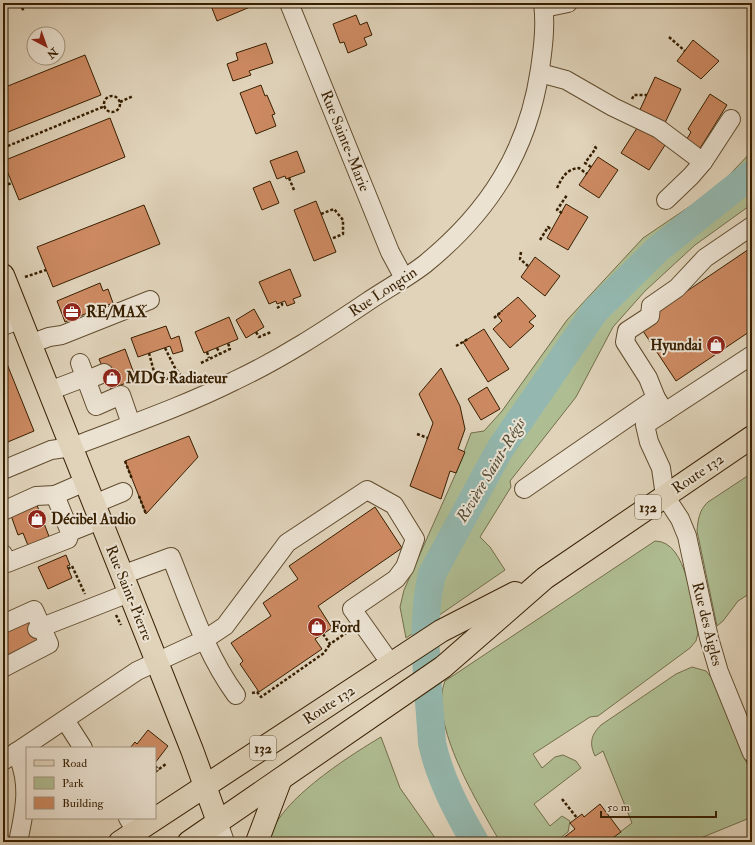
<svg xmlns="http://www.w3.org/2000/svg" width="755" height="845" viewBox="0 0 755 845" font-family="'IM FELL Double Pica',serif">
  <rect width="100%" height="100%" fill="#e0d3ba"/>
  <filter id="stains"><feTurbulence type="fractalNoise" baseFrequency=".005" numOctaves="4"/><feColorMatrix values="0 0 0 0 .2 0 0 0 0 .09 0 0 0 0 .02 0 0 0 .5 -.17"/></filter>
  <radialGradient id="worn" r=".72"><stop offset=".6" stop-color="#630" stop-opacity="0"/><stop offset="1" stop-color="#630" stop-opacity=".3"/></radialGradient>
  <g fill="#afbd92" stroke="#736e49">
    <polygon points="752,151 752,204 695,245 645,291 613,327 576,397 510,481 511,487 480,537 490,547 505,570 406,638 400,607 404,590 456,473 471,433 484,431 502,411 567,320 643,238 717,188"/>
    <path d="M 752,473 L 752,592 L 738,601 L 723,621 L 717,626 L 697,531 C 698,520 699,510 708,502 Z"/>
    <path d="M 655,541 C 688,541 692,608 698,633 L 696,641 L 690,648 L 598,716 L 590,717 L 533,754 L 542,768 L 555,757 L 563,755 L 576,761 L 581,768 L 534,804 L 550,826 L 562,816 L 570,821 L 568,832 L 555,842 L 500,842 C 479,805 428,724 445,681 Z"/>
    <path d="M 692,667 L 706,671 L 714,681 L 752,776 L 752,817 L 691,842 L 607,842 L 632,823 L 603,751 L 595,756 C 589,743 591,735 601,725 L 676,674 Z"/>
    <path d="M 381,737 L 400,788 L 438,842 L 269,842 C 273,804 349,756 381,737 Z"/>
  </g>
  <g fill="none" stroke-linecap="round" stroke-linejoin="round">
    <path stroke="#94b8af" stroke-width="28" d="M 475,842 C 457,811 440,779 432,743 C 429,688 419,627 432,574 L 500,449 L 595,311 L 658,249 L 752,174"/>
  </g>
  <g fill="#cd8a62" stroke="#371f00">
    <polygon points="210,3 248,3 250,7 217,21"/>
    <polygon points="356,15 360,25 367,22 372,35 364,38 367,45 348,53 344,42 340,43 333,24"/>
    <polygon points="693,40 719,61 701,79 677,61"/>
    <polygon points="266,43 273,63 249,71 251,75 233,81 227,64 238,60 236,53"/>
    <polygon points="85,55 101,95 3,134 3,88"/>
    <polygon points="655,77 681,89 664,125 638,114"/>
    <polygon points="261,85 265,96 267,95 275,114 272,115 276,126 256,134 240,93"/>
    <polygon points="710,94 727,105 699,150 685,142 691,132 688,129"/>
    <polygon points="110,118 125,157 19,200 3,161"/>
    <polygon points="639,125 667,142 649,170 621,153"/>
    <polygon points="297,151 305,172 286,179 285,176 277,179 270,161"/>
    <polygon points="598,157 618,170 599,198 579,185"/>
    <polygon points="270,181 279,203 262,210 253,188"/>
    <polygon points="316,201 336,252 314,261 294,210"/>
    <polygon points="566,204 588,217 568,250 547,238"/>
    <polygon points="144,205 160,244 53,287 37,247"/>
    <polygon points="752,247 752,330 676,381 643,331 659,310"/>
    <polygon points="535,257 560,276 545,296 521,277"/>
    <polygon points="290,269 301,296 293,299 295,303 287,306 285,301 277,304 276,301 269,304 259,282"/>
    <polygon points="100,283 103,291 108,289 113,303 65,322 57,301"/>
    <polygon points="518,297 536,316 529,322 534,326 510,348 493,329 502,321 497,315"/>
    <polygon points="254,309 264,327 246,338 236,320"/>
    <polygon points="229,317 238,339 204,353 195,332"/>
    <polygon points="166,326 171,339 179,336 183,351 173,354 170,346 138,357 131,338"/>
    <polygon points="484,329 509,369 488,382 463,342"/>
    <polygon points="125,349 136,379 111,389 99,359"/>
    <polygon points="3,354 34,431 3,444"/>
    <polygon points="441,368 460,406 465,429 458,449 465,452 456,473 450,471 441,499 410,486 433,423 419,394"/>
    <polygon points="487,387 500,409 481,420 468,399"/>
    <polygon points="189,436 198,457 146,514 125,461"/>
    <polygon points="35,500 50,539 29,548 23,533 18,535 9,510"/>
    <polygon points="375,507 402,548 318,606 332,628 315,639 322,649 259,692 240,664 243,661 231,643 271,616 263,603 298,579 289,566"/>
    <polygon points="66,555 70,565 67,566 72,578 48,589 38,567"/>
    <polygon points="31,615 43,642 4,660 3,628"/>
    <polygon points="148,730 168,746 155,763 155,748 130,748 135,742 137,744"/>
    <polygon points="600,804 621,832 607,842 558,842 575,829 570,823 582,814 584,817"/>
  </g>
  <g fill="none" stroke-linecap="round" stroke-linejoin="round">
    <g stroke="#614c2e" stroke-width="20">
      <g id="minor">
        <polyline points="289,3 390,252 404,278"/>
        <polyline points="544,8 568,3"/>
        <polyline points="540,73 566,80 613,107 659,129 703,162"/>
        <polyline points="666,200 691,176 703,162 731,119"/>
        <polyline points="3,326 21,319"/>
        <polyline points="30,344 49,337 62,335 150,300"/>
        <polyline points="752,355 645,425 649,442 661,468 665,496 680,519 687,536 709,638 719,672 752,753"/>
        <polyline points="80,363 96,406 121,395 131,424"/>
        <polyline points="87,380 104,373"/>
        <polyline points="49,391 86,377"/>
        <polyline points="665,412 656,398 648,378 625,342 627,331 650,316 651,306 677,288 705,258 752,226"/>
        <path d="M 3,470 L 51,450 L 72,447 C 126,426 182,407 234,381 C 281,359 324,331 367,302 C 386,289 407,278 425,264 C 489,212 528,151 540,69 C 543,48 546,25 543,3"/>
        <polyline points="85,482 55,495 70,532 100,520"/>
        <polyline points="524,489 656,398"/>
        <polyline points="94,504 123,492"/>
        <polyline points="3,511 36,496 55,495"/>
        <polyline points="3,554 7,563 68,539 70,532"/>
        <path d="M 122,575 L 171,557 C 190,604 206,654 236,695"/>
        <polyline points="3,624 34,610 49,644 3,668"/>
        <polyline points="37,629 129,593"/>
        <polyline points="65,720 83,748"/>
        <path d="M 16,752 C 31,782 25,810 18,842"/>
        <polyline points="3,761 137,671 204,640 225,626 287,543 367,490 394,505 415,539 405,567 396,579 352,609 391,664"/>
        <polyline points="128,818 136,831"/>
        <polyline points="218,822 225,842"/>
      </g>
    </g>
    <g stroke="#371f00" stroke-width="24">
      <polyline id="major" points="3,275 192,750 218,822"/>
    </g>
    <g stroke="#371f00" stroke-width="24">
      <g id="highway">
        <polyline points="120,842 441,631 515,593"/>
        <polyline points="189,842 443,667 545,578 752,437"/>
        <polyline points="257,842 280,781"/>
      </g>
    </g>
    <g stroke="#371f00" stroke-width="2.5" stroke-dasharray="3 2" stroke-linecap="butt">
      <polyline points="20,3 24,12"/>
      <polyline points="669,37 685,51"/>
      <circle cx="112" cy="104" r="8"/>
      <polyline points="632,99 634,95 647,95"/>
      <polyline points="120,102 133,96"/>
      <polyline points="3,148 105,106"/>
      <polyline points="591,167 585,163 596,148 593,145"/>
      <polyline points="3,172 8,185"/>
      <polyline points="289,178 294,190"/>
      <polyline points="3,186 12,183"/>
      <path d="M 557,188 C 562,178 566,169 579,168 L 587,174"/>
      <polyline points="562,213 557,210 567,195"/>
      <polyline points="321,214 334,209 343,220 343,234 331,239"/>
      <polyline points="540,240 548,227 552,230"/>
      <polyline points="521,252 520,259 528,266"/>
      <polyline points="25,277 46,270"/>
      <polyline points="277,308 282,305 282,302"/>
      <polyline points="494,318 502,311"/>
      <polyline points="256,332 259,337 271,332"/>
      <polyline points="456,346 468,339"/>
      <polyline points="165,348 175,368 183,378"/>
      <polyline points="217,348 220,354"/>
      <polyline points="207,352 209,358"/>
      <polyline points="149,353 157,383 179,373"/>
      <polyline points="201,363 230,349 228,343"/>
      <polyline points="417,434 428,438"/>
      <polyline points="4,444 7,451"/>
      <polyline points="125,461 132,479"/>
      <polyline points="139,496 146,514"/>
      <polyline points="68,569 72,566 85,594"/>
      <polyline points="116,615 121,625"/>
      <polyline points="323,634 330,644 349,631"/>
      <polyline points="252,693 257,692 261,697 324,653 330,644"/>
      <polyline points="155,766 159,770"/>
      <polyline points="155,772 166,764"/>
      <polyline points="562,799 577,818"/>
    </g>
    <use href="#minor" stroke="#ebe2d2" stroke-width="18"/>
    <use href="#major" stroke="#e0d3ba" stroke-width="22"/>
    <use href="#highway" stroke="#e0d3ba" stroke-width="22"/>
  </g>
  <defs>
    <g id="office-disc" transform="scale(1)"><circle r="9.5" fill="#8f2418" stroke="#ebe2d2"/><path d="M-6-3h4V-5.5h4V-3h4V5H-6ZM-1-4.5V-3h2v-1.5ZM-6 0V1H6V0Z" fill="#fff"/></g>
    <g id="shop-disc" transform="scale(1)"><circle r="9.5" fill="#8f2418" stroke="#ebe2d2"/><path d="M-5-2.5h2.3a2.7 3.5 0 0 1 5.4 0H5L5.5 6h-11ZM-1.5-2.5h3a1.5 2.3 0 0 0-3 0Z" fill="#fff"/></g>
  </defs>
  <g fill-rule="evenodd">
    <use href="#office-disc" x="72" y="312"/>
    <use href="#shop-disc" x="716" y="345"/>
    <use href="#shop-disc" x="112" y="378"/>
    <use href="#shop-disc" x="37" y="519"/>
    <use href="#shop-disc" x="317" y="627"/>
  </g>
  <g text-anchor="middle" dominant-baseline="central" stroke-width="4" stroke-linejoin="round" paint-order="stroke">
    <g fill="#ebe2d2" stroke="#6d5a3f" stroke-width="1">
      <rect x="635" y="495" width="26" height="24" rx="3"/>
      <rect x="250" y="736" width="26" height="24" rx="3"/>
    </g>
    <g font-size="14" font-weight="bold" fill="#371f00">
      <text x="648" y="507">132</text>
      <text x="263" y="748">132</text>
    </g>
    <g font-size="15" fill="#371f00" stroke="#ebe2d2">
      <text transform="translate(345 141) rotate(68)">Rue Sainte-Marie</text>
      <text transform="translate(383 292) rotate(-33)">Rue Longtin</text>
      <text transform="translate(698 474) rotate(-34)">Route 132</text>
      <text transform="translate(129 593) rotate(68)">Rue Saint-Pierre</text>
      <text transform="translate(707 624) rotate(76)">Rue des Aigles</text>
      <text transform="translate(329 705) rotate(-33)">Route 132</text>
    </g>
    <g font-size="15" font-weight="bold" fill="#371f00" stroke="#ebe2d2" text-anchor="start">
      <text x="86" y="312">RE/MAX</text>
      <text x="702" y="345" text-anchor="end">Hyundai</text>
      <text x="126" y="378">MDG Radiateur</text>
      <text x="51" y="519">Décibel Audio</text>
      <text x="331" y="627">Ford</text>
    </g>
    <g font-size="16" font-style="italic" fill="#534d35" stroke="#ebe2d2">
      <text transform="translate(491 470) rotate(-59)">Rivière Saint-Régis</text>
    </g>
  </g>
  <rect width="755" height="845" fill="none" stroke="#e0d3ba" stroke-width="16"/>
  <rect x="4" y="4" width="747" height="837" fill="none" stroke="#371f00" stroke-width="2"/>
  <rect x="8" y="8" width="739" height="829" fill="none" stroke="#371f00"/>
  <rect x="26" y="747" width="130" height="72" fill="#ebe2d2" stroke="#a3947e"/>
  <rect x="34" y="760" width="20" height="6" fill="#e0d3ba" stroke="#a3947e"/>
  <text x="62" y="767" font-size="12" fill="#371f00">Road</text>
  <rect x="34" y="777" width="20" height="12" fill="#afbd92" stroke="#a3947e"/>
  <text x="62" y="787" font-size="12" fill="#371f00">Park</text>
  <rect x="34" y="797" width="20" height="12" fill="#cd8a62" stroke="#a3947e"/>
  <text x="62" y="807" font-size="12" fill="#371f00">Building</text>
  <g transform="translate(46 46) rotate(139)"><circle r="19" fill="#ebe2d2" stroke="#a3947e"/>
  <path d="M0-3L7 15L0 10L-7 15Z" fill="#8f2418"/>
  <text y="-6" font-size="11" font-weight="bold" text-anchor="middle" fill="#371f00">N</text>
  </g>
  <path d="M601 811v6h115v-6" fill="none" stroke="#371f00" stroke-width="2"/>
  <text x="607" y="811" font-size="12" fill="#371f00" stroke="#ebe2d2" stroke-width="3" paint-order="stroke">50 m</text>
  <rect width="100%" height="100%" filter="url(#stains)"/>
  <rect width="100%" height="100%" fill="url(#worn)"/>
</svg>
